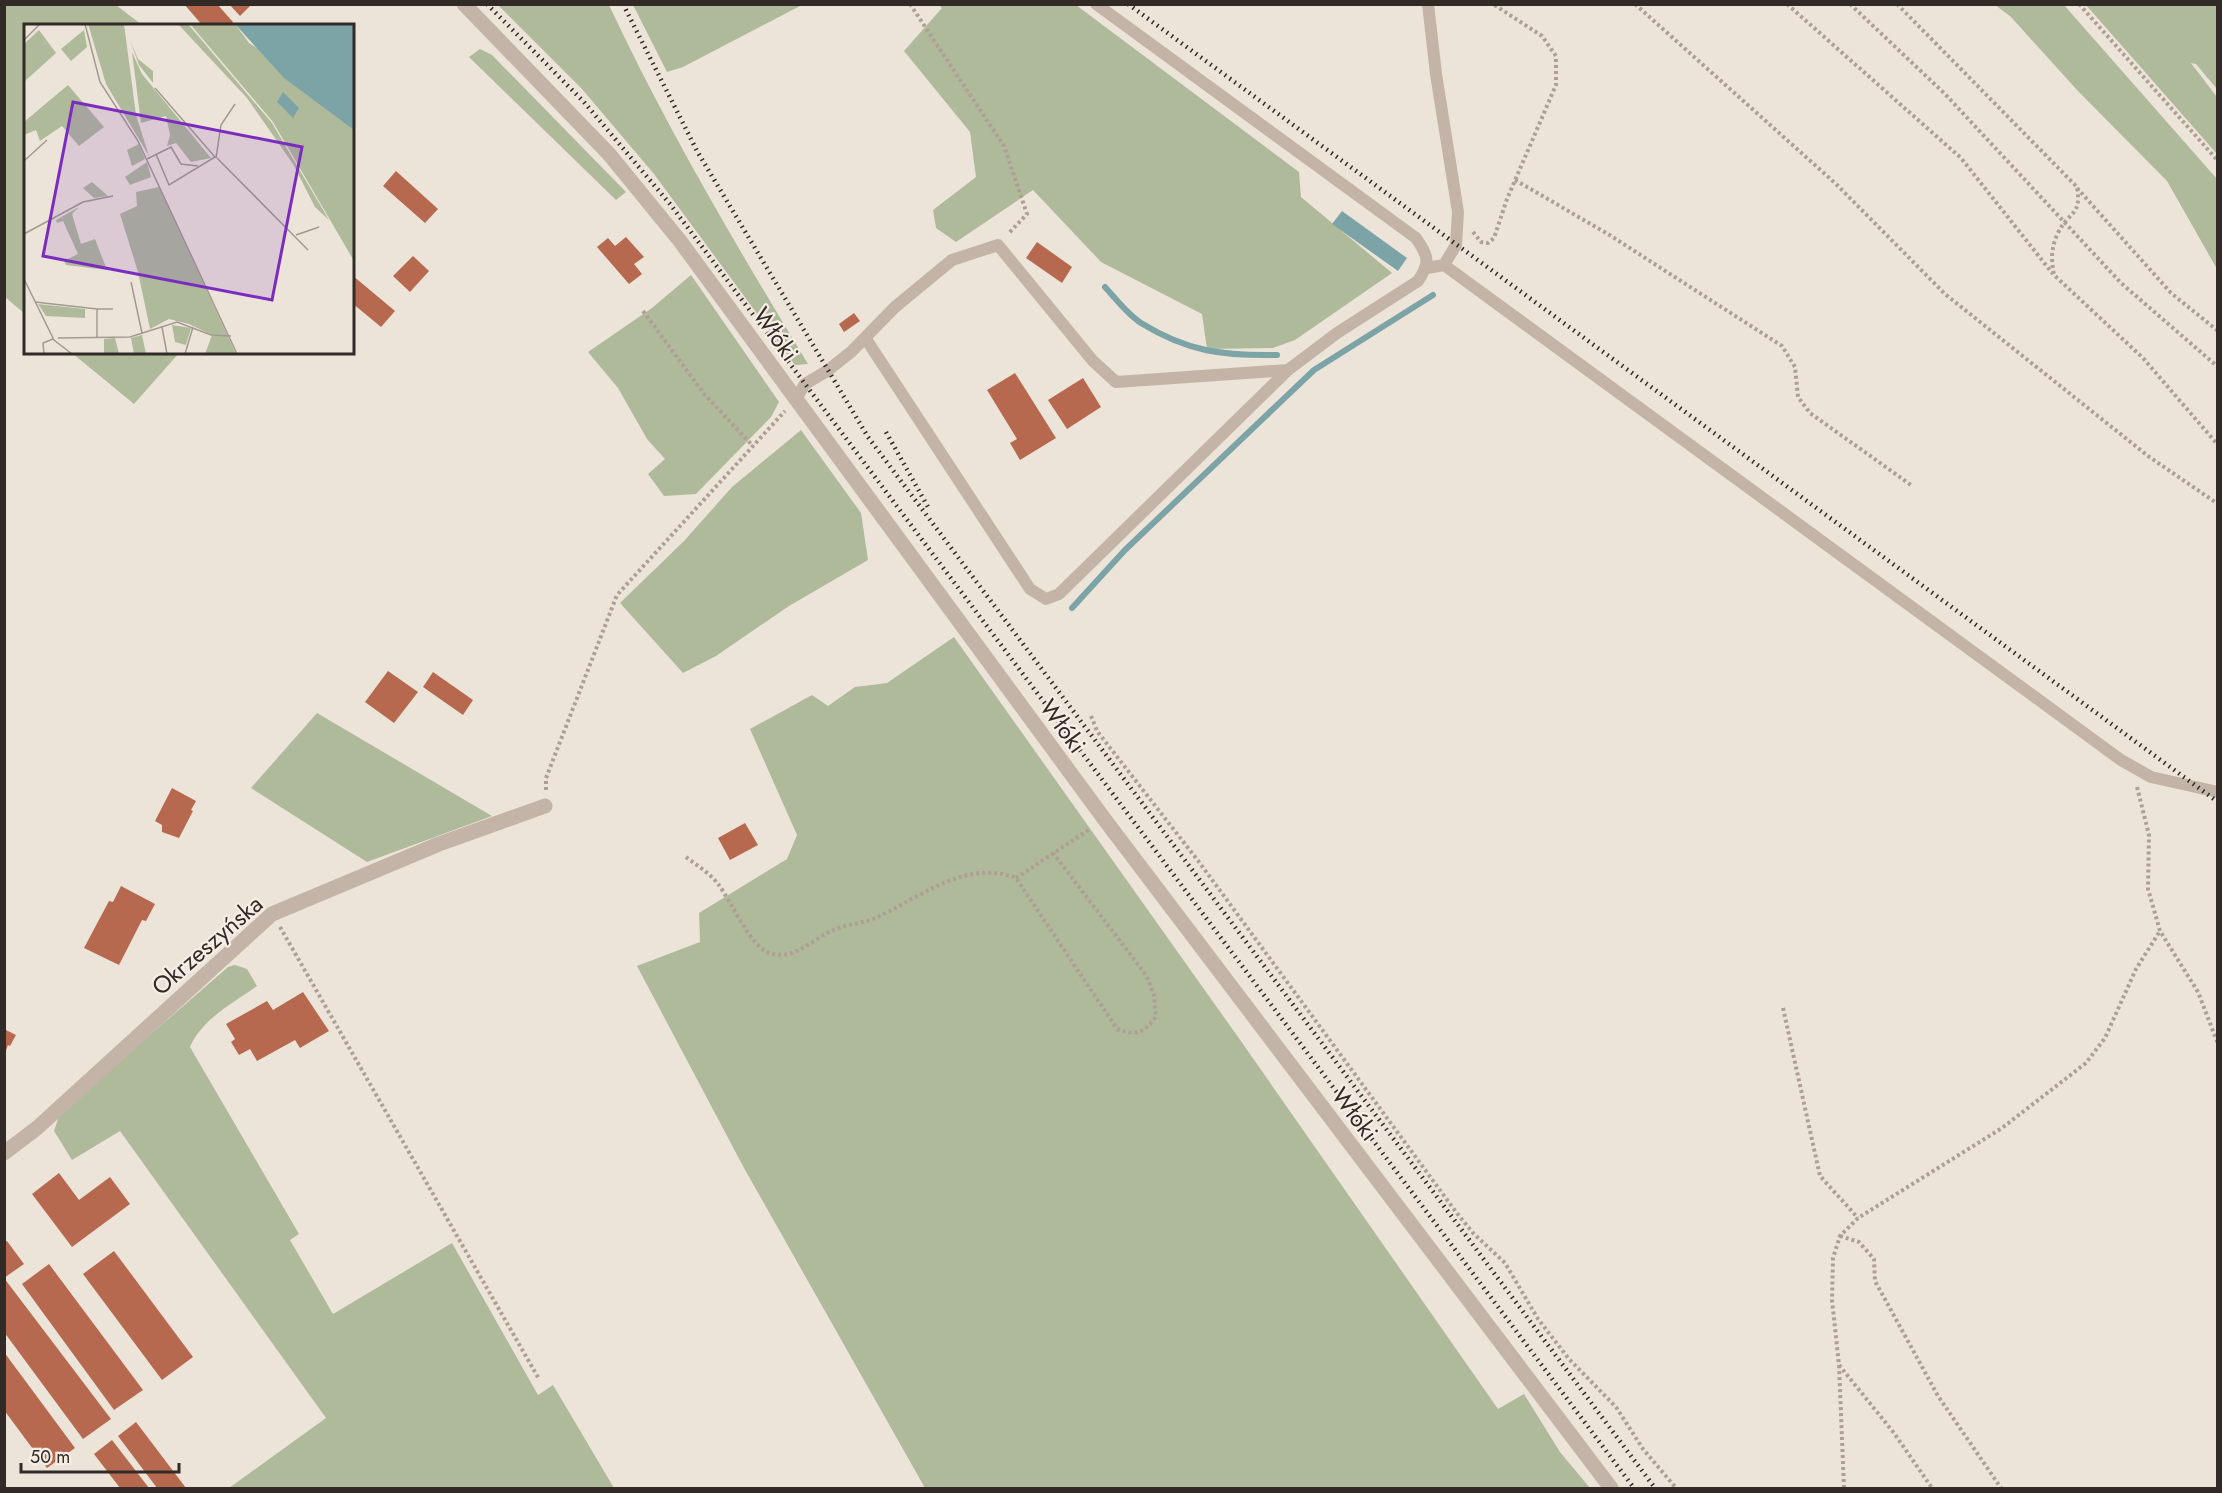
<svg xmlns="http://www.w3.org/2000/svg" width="2222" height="1493" viewBox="0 0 2222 1493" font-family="Jost,sans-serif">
  <rect width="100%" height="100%" fill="#ede4d9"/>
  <g fill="#afba9b">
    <polygon points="4,5 116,5 142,25 26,26 25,314 5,297"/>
    <path d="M 498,5 L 609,5 C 667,129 737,247 808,364 L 795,365 L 654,174 L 582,89 Z"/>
    <polygon points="633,5 802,5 683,67 667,72"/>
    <polygon points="939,5 1076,5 1299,172 1301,197 1392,273 1295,340 1273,348 1207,349 1202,314 1101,262 1033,190 956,242 936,228 933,210 976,177 970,132 904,51 942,8"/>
    <polygon points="1995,5 2064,5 2217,179 2217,269 2167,181 2077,90 2010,16"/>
    <polygon points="2086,5 2217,5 2217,89 2196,64 2191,63 2217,97 2217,154"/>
    <polygon points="480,49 492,55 626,192 616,200 469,57"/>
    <polygon points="691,275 779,402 771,417 696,494 664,496 648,474 665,459 647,439 618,388 588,352 652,308"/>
    <polygon points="72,353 179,353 134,404"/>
    <polygon points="801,430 861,513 868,560 789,606 716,656 683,673 620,603 684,541 732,487"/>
    <polygon points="954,637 1243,1044 1498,1409 1524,1394 1560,1452 1590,1488 925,1488 744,1168 637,966 700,942 699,913 787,859 797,835 750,729 812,695 828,706 855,687 887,683"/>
    <polygon points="317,713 492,816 367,862 251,788"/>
    <path d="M 235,965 L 247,969 L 257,986 C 233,1003 202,1019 190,1047 L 299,1234 L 290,1240 L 333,1314 L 452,1243 L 538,1395 L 553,1385 L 614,1488 L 229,1488 L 326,1418 L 120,1131 L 72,1160 L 54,1131 L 60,1113 L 228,967 Z"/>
  </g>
  <polygon fill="#7ca4a7" points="1342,211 1407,258 1398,271 1332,224"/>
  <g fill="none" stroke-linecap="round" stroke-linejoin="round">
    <g stroke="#7ca4a7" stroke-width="6">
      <path d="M 1105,287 C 1116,299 1127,314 1141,323 C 1188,352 1224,356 1277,355"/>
      <polyline points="1072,608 1125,550 1314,370 1433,295"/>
    </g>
  </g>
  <g fill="#b6694f">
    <polygon points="184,4 217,4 233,22 229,26 203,26"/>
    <polygon points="229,4 252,4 240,16"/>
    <polygon points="396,171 438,209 425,223 383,186"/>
    <polygon points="626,237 644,257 634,264 642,274 629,284 597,247 608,238 615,246"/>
    <polygon points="1037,242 1072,267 1062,283 1026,258"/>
    <polygon points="413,256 429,271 410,292 393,276"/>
    <polygon points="352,275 395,311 381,327 352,303"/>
    <polygon points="854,313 860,321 844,332 839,324"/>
    <polygon points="1015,373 1056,438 1020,460 1010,443 1017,439 987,390"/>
    <polygon points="1083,378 1101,407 1067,429 1048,400"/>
    <polygon points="388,671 418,692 394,723 365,702"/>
    <polygon points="433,672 473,700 463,715 423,687"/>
    <polygon points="172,788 196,801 191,810 193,811 179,838 162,832 162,825 155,821"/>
    <polygon points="745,823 758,845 730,860 718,838"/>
    <polygon points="121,886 155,904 146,921 142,920 119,965 84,948 109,901 113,902"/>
    <polygon points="303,992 329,1031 300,1048 295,1040 257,1061 250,1049 239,1055 231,1042 235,1039 226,1024 267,1001 273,1010"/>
    <polygon points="4,1029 16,1035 10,1046 8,1045 4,1056"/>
    <polygon points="59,1173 79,1200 110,1177 130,1204 72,1247 32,1194"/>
    <polygon points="7,1241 24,1264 4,1278 4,1242"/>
    <polygon points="114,1251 193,1357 162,1380 83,1274"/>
    <polygon points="49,1264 143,1390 114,1410 22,1284"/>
    <polygon points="4,1278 111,1419 83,1439 4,1332"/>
    <polygon points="4,1352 75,1448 47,1468 4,1410"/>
    <polygon points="136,1422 186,1488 157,1488 118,1436"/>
    <polygon points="112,1440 149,1488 120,1488 94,1454"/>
  </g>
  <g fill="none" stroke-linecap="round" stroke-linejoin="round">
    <g stroke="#af9f92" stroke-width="4" stroke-dasharray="3 3" stroke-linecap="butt">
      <polyline points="910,4 1004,146 1027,214 1009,233"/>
      <polyline points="1635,4 1836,184 1945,294 2148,456 2218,504"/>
      <polyline points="1787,4 1961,158 2053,274"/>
      <polyline points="1850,4 1945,94 2121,283 2218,367"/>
      <path d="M 1897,4 L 2077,187 C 2082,217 2068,211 2058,233 C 2051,247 2051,260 2054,275 L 2143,358 L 2218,445"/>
      <polyline points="2079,4 2218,161"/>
      <polyline points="1515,180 1608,234 1782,346 1795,367 1798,397 1810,413 1911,485"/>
      <polyline points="2077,188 2171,293 2218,331"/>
      <polyline points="1473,232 1481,242 1488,243 1494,238 1507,199 1556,85 1556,56 1542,36 1493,4"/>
      <polyline points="643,311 705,395 753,446"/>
      <polyline points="1091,716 1097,731 1199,862 1456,1212 1473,1233 1505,1263 1538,1319 1569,1359 1616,1407 1643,1449 1676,1488"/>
      <polyline points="2137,787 2149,835 2148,889 2160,931 2198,992 2218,1044"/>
      <polyline points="546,790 546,778 617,595 785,411"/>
      <path d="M 686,857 C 696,865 710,873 718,884 C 731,901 750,946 769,953 C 793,961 811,941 831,931 C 845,924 861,924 875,918 C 919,899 965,858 1016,878 L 1117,1029 C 1136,1036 1144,1033 1156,1017 L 1154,995 L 1146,975 L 1053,853"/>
      <polyline points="1016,878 1090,829"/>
      <polyline points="280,927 539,1379"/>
      <polyline points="1783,1008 1820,1176 1858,1218"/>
      <polyline points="1840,1236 1859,1242 1874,1259 1875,1281 1938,1396 2001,1488"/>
      <polyline points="1839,1365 1894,1433 1932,1488"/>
      <polyline points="1844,1488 1839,1365 1832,1300 1833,1258 1840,1236 1858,1218 2002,1128 2086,1063 2105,1038 2136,969 2160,931"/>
    </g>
    <g stroke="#c3b4a7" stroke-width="12">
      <polyline points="1444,265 2121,760 2151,777 2218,792"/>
      <polyline points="1427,268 1444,265 1456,245 1458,212 1436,74 1428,4"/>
      <path d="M 866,339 L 1030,589 L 1046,599 L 1059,594 L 1288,370 L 1337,333 L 1418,281 C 1431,262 1428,256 1416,238 L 1096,4"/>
      <polyline points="795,400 805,384 827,371 851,352 895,307 952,260 998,245 1093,361 1116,382 1288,370"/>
    </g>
    <g stroke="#c3b4a7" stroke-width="15">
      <polyline points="464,4 609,154 680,241 1105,820 1611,1488"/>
      <polyline points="4,1153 37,1128 272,914 439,844 545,806"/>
    </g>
    <g stroke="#312a26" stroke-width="4.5" stroke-dasharray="1.5 4.5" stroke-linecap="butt">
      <polyline points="487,4 584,102 670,204 1634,1488"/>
      <polyline points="623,4 697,151 868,437 1655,1488"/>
      <polyline points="1128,4 2218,802"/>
      <polyline points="886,432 928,507"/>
    </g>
  </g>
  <g text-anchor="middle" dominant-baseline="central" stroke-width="4.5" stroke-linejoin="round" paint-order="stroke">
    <g font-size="24" fill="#312a26" stroke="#f6eee5">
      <text transform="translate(776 334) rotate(55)">Włóki</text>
      <text transform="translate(1063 726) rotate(54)">Włóki</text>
      <text transform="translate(207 945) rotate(-41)">Okrzeszyńska</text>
      <text transform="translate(1355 1114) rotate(53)">Włóki</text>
    </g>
  </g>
  <g transform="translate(24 24)">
    <rect width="330" height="330" fill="#ede4d9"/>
    <path d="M 64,0 L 100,0 L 112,91 L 125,132 L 82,60 ZM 154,0 L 164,0 L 248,99 L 305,196 L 291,183 L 269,140 L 223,74 ZM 166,0 L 211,0 L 225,19 L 330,86 L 330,237 L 249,98 ZM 15,6 L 32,29 L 0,58 L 0,20 ZM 60,6 L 63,23 L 47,37 L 37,25 ZM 106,16 L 114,35 L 129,47 L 129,59 L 115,41 ZM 108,28 L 118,50 L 187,134 L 167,138 L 152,119 L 143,122 L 146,111 L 142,92 L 117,99 ZM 44,61 L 80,103 L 55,122 L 38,102 L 16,117 L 12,106 L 0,111 L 0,98 ZM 115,120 L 121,135 L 108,142 L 103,126 ZM 123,138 L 127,153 L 106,161 L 101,153 ZM 68,158 L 84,172 L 70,174 L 59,164 ZM 135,163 L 212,330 L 181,330 L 188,311 L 165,300 L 145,295 L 126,305 L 114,248 L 96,190 L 113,182 L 112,168 ZM 55,183 L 48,190 L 57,220 L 71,215 L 83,246 L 42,241 L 40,237 L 54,230 L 39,197 L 33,199 L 32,196 ZM 14,280 L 61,285 L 61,294 L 22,292 ZM 148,301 L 167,304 L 162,321 L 151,318 ZM 118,311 L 122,330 L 110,330 L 107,314 ZM 91,314 L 95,330 L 76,330 L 80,329 L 80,315 Z" fill="#afba9b"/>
    <path d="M 211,0 L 330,0 L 330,106 L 260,54 ZM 259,68 L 275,84 L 269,94 L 253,78 Z" fill="#7ca4a7"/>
    <path fill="none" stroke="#a29a91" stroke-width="1.5" d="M 61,0 L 76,58 L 114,117 L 213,330M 0,16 L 16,0M 131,64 L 191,133 L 145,161 L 132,130M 192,134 L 197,101 L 211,80M 193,134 L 284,226M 123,135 L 147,123 L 157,140 L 174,142M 0,137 L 23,116M 0,210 L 59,178 L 89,172M 272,211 L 295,203M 0,255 L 30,316 L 48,330M 107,258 L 118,309M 11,278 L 73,285M 138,303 L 143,330M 73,313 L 73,285 L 89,285M 34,314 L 106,313 L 153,298 L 187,311 L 207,312M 20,330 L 19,319 L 29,315M 161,330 L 169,303"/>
    <path fill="#7b2cbf" fill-opacity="0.15" stroke="#7b2cbf" stroke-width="3" d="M 49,78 L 278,123 L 248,276 L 19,232 Z"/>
    <rect width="330" height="330" fill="none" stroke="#312a26" stroke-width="3"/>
  </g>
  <rect width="2222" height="1493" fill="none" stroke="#312a26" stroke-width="12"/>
  <path d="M21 1463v9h158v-9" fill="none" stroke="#312a26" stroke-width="3"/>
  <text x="30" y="1463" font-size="18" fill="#312a26" stroke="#f6eee5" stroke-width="4.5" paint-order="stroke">50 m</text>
</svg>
